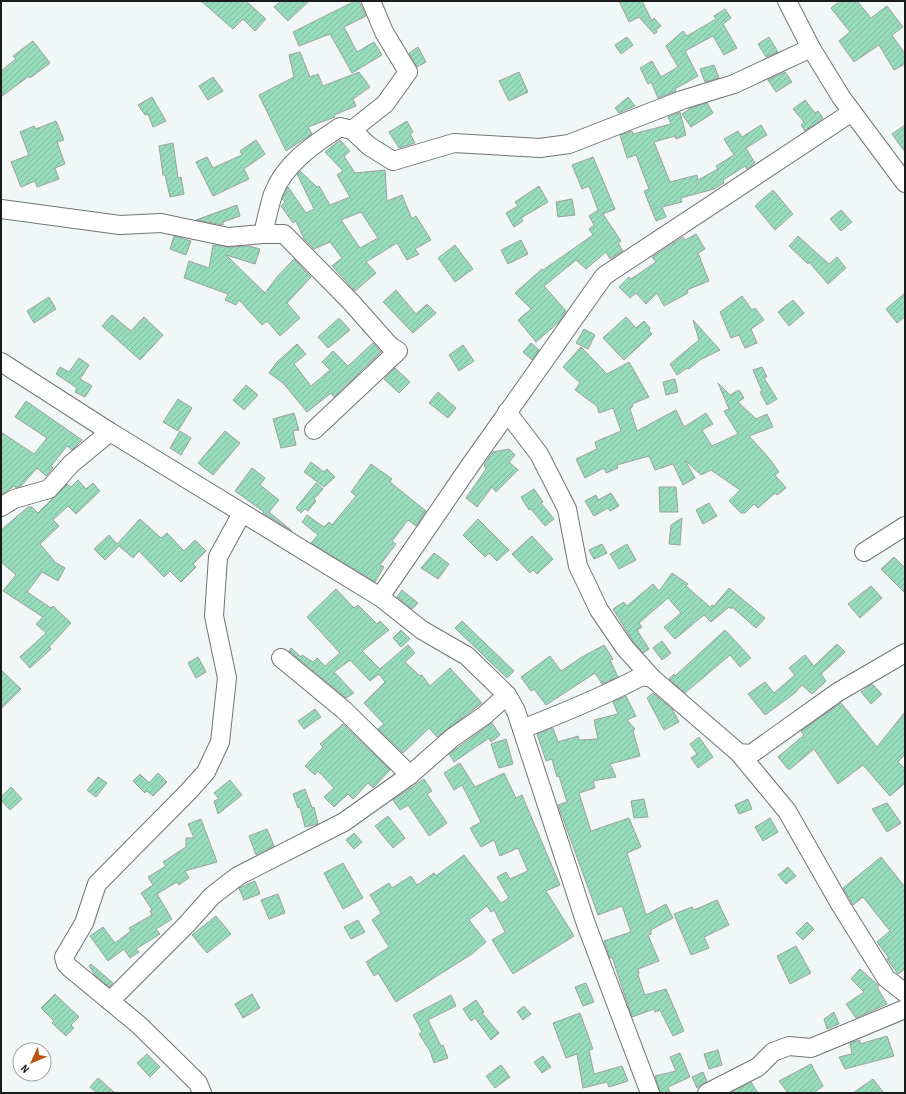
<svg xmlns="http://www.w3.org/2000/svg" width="906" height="1094" viewBox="0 0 906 1094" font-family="'Archivo Narrow',sans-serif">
  <defs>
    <pattern id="building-hatch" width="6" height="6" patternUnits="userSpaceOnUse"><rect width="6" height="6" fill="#97dcba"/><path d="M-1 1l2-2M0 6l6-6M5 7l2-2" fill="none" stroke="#82bc9f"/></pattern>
  </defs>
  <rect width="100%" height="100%" fill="#f1f6f6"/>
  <g fill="url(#building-hatch)" stroke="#9ea19f" fill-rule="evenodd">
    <polygon points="201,1 246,1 266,19 255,31 243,19 233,29"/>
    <polygon points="281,1 309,1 288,21 274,7"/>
    <polygon points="355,1 359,1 366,16 344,27 357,52 374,42 382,55 352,73 330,34 299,46 293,32"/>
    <polygon points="619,1 642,1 652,21 654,18 661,26 656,30 657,32 654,34 639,17 629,22"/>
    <polygon points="840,1 857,1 871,18 887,6 903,27 892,35 905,54 905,64 894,70 879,45 854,62 839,41 850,32 831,8"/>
    <polygon points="725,9 731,18 723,24 737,48 724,55 713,36 685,51 698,76 675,89 676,91 658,98 651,82 648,84 640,68 652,61 661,77 678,67 666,46 683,31 687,36 716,19 714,16"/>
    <polygon points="627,37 633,45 621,54 615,45"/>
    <polygon points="769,37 778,52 766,57 758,44"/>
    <polygon points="33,41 50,63 30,78 29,76 1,97 1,71 16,59 13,56"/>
    <polygon points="418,47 426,62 417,67 409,53"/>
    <polygon points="300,52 310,77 318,74 323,86 359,72 370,87 353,99 356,106 334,115 335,117 308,127 312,134 286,151 259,95 294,77 289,55"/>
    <polygon points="714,65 719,78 705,82 700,69"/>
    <polygon points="519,72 528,92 509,101 499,81"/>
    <polygon points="785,72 792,82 776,92 768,80"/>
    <polygon points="213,77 223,91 208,100 199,86"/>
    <polygon points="152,97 166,121 153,127 148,114 145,115 138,105"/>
    <polygon points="628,97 635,106 619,113 615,108"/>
    <polygon points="805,100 815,113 818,111 823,118 805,131 801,125 804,122 793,109"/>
    <polygon points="707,103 713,113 691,127 682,114 691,108"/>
    <polygon points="680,112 686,135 676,139 675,136 654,142 670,182 697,175 698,180 718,169 716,166 734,155 724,139 738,131 742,137 761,125 767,135 746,148 755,163 747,169 745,166 723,180 724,183 714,189 681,198 682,202 662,207 666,217 656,221 644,191 649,189 636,155 627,158 620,135 632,131 633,134 671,124 668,117"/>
    <polygon points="56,121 64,140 57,142 65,164 55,168 59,179 37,187 35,181 21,187 11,162 29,155 20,132 34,126 36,129"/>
    <polygon points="407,121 413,132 410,134 415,143 399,148 389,132"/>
    <polygon points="905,125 905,152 892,134"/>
    <polygon points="256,140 265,154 244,169 249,179 213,196 196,162 207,157 213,168 242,155 240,151"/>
    <path d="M 340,140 L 350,151 L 344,156 L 355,173 L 385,170 L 387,201 L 402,195 L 412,219 L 416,216 L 431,240 L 415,249 L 419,254 L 407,260 L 397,243 L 366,262 L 376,273 L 355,291 L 332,266 L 342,258 L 330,242 L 314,249 L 304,239 L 296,221 L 293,223 L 281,206 L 285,202 L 282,199 L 288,187 L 306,213 L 314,209 L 297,174 L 300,171 L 317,187 L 319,186 L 330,205 L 350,197 L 337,175 L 343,171 L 325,152 ZM 361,212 L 378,238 L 360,248 L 341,220 Z"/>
    <polygon points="173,143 178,178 181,177 184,194 170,197 165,175 163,175 159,146"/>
    <polygon points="593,157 615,209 603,214 621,241 618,243 623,251 610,259 606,252 586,269 576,260 544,286 566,311 559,322 536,342 518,320 531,309 515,293 542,269 543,270 593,235 589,229 594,225 589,216 598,210 589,186 582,189 572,165"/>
    <polygon points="539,186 548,202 521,218 523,221 514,227 506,213 518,206 515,202"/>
    <polygon points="773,190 793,214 775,230 755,206"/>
    <polygon points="572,199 575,215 558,217 556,202"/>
    <polygon points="237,205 240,216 223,222 223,225 196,220"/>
    <polygon points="841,210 852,222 841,231 830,219"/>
    <polygon points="696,234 705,249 698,253 709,281 687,290 688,293 664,306 657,293 646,304 636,293 630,298 619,287 629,277 631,279 656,262 652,257 683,237 685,240"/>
    <polygon points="174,236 191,241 186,255 170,249"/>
    <polygon points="798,236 829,264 837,257 846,268 828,284 809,262 808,264 789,246"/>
    <polygon points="521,240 528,254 508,264 501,250"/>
    <polygon points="213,245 229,247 249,246 260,249 255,264 226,255 265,293 277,277 294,259 311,277 287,303 300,318 280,336 267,321 262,325 239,300 236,305 225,300 228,294 184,278 189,261 209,268"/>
    <polygon points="455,245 473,269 455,282 438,258"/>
    <polygon points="396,290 416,314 427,304 436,313 413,333 383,302"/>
    <polygon points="905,293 905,317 897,323 886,309"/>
    <polygon points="742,296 752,310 755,308 764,320 751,329 757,343 745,348 739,335 731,338 720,312"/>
    <polygon points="49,297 56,309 34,323 27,311"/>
    <polygon points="793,300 804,313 789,326 778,312"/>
    <polygon points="112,315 131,331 144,317 163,335 140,360 102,326"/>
    <polygon points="626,317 636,328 644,321 650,328 649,331 652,334 624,360 603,338"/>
    <polygon points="339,318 350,330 328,348 318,337"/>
    <polygon points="693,320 720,350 700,360 689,369 687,368 677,375 670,364 699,340"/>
    <polygon points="584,329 595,335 588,349 576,343"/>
    <polygon points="373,343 381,352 334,397 331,393 307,412 283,383 269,373 276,363 297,344 306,354 294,364 311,386 330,370 322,362 333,351 348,366"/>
    <polygon points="531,343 539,350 532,360 523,352"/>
    <polygon points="463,345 474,361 459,371 449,355"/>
    <polygon points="581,347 607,374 629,362 649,397 632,404 633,406 630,409 637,431 676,410 684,427 706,413 713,424 702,430 712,446 738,434 724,411 729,409 718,383 730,395 739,390 744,398 738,402 756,419 767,414 773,427 749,436 768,457 779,472 775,475 786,488 777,495 775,493 758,508 754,504 745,513 741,513 729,501 740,490 711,470 701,475 685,460 695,478 683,485 673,464 655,470 649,456 617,465 618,468 606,473 604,468 585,478 576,459 597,449 595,442 621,431 613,408 599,413 597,406 575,390 580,383 563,367"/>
    <polygon points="79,358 89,365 80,379 92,386 85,397 75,392 77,388 56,374 60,367 69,372"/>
    <polygon points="762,367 767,377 764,378 777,399 767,405 760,392 762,391 753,370"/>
    <polygon points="395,368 410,382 399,393 384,379"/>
    <polygon points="675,379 678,392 666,395 663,382"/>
    <polygon points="246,385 258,395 244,410 233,400"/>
    <polygon points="438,392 456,408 448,418 429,403"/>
    <polygon points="178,399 192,408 178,431 163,422"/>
    <polygon points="26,401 82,440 72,450 67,446 51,466 53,468 46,476 37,468 21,486 16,488 14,486 1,495 1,432 34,454 47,438 15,417"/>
    <polygon points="294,413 299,430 293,431 296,445 281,448 273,419"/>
    <polygon points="180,431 191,438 181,455 170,448"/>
    <polygon points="225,431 240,443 213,475 198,463"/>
    <polygon points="509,449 515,455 509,462 518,470 496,492 492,487 477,507 466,498 486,469 484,465 493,452"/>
    <polygon points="311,462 324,472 327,469 335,477 324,487 304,472"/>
    <polygon points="371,464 392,479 390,482 426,511 416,526 408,520 392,541 396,544 380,565 384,567 375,582 311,543 318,535 302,522 307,515 324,527 329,522 332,525 356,496 351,492"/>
    <polygon points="252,468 265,478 260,485 279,500 269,512 292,531 263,513 264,512 235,491"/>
    <polygon points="78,480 86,489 93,483 100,491 76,514 68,506 53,520 59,526 40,544 55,562 65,568 58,581 42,572 27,592 51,608 53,606 71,623 49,647 51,649 30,668 20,657 46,633 36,624 43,617 3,591 16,575 1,562 1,530 28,507 32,507 38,513 67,484 71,487"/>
    <polygon points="316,483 323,489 314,499 316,501 308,511 305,509 301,513 296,508"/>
    <polygon points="659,487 676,487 678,512 660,512"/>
    <polygon points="534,489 543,502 541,503 554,519 545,526 531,509 529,510 521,497"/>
    <polygon points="611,493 619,506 610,511 608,508 594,516 585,501 596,495 598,500"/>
    <polygon points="709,503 717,516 703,524 696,510"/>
    <polygon points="682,518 680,545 669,544 671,525"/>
    <polygon points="140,519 161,538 167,533 184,551 195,540 206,551 193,564 196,567 181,582 170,571 164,577 139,551 133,558 119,546 105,560 94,549 109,535 117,544"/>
    <polygon points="478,519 509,550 497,561 489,553 485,557 463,535"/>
    <polygon points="532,536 553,559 537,574 533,570 530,573 512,554"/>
    <polygon points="602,544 607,553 594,559 589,550"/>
    <polygon points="627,544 636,560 619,569 610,554"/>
    <polygon points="434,553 449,564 438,579 421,568"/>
    <polygon points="894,557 905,568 905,593 881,569"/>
    <polygon points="672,573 688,584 686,586 710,607 712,605 714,606 729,588 765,618 756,628 732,607 731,609 729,607 711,622 704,615 675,639 664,627 681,613 668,598 639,623 642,627 637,630 649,649 643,653 633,641 613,609 624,602 627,606 653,584 659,591"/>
    <polygon points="871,586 882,598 860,618 848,604"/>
    <polygon points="336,589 354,608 358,605 377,624 380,621 389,630 362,651 380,669 408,645 415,653 405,662 420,676 422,675 430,686 450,668 482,703 437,737 429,728 403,753 378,729 384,724 364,703 385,682 379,674 370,681 350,660 334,672 354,693 346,698 289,651 291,648 301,657 302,655 313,662 317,658 325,666 340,653 307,617"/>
    <polygon points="402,590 418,603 412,609 397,597"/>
    <polygon points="462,621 514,671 507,678 455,628"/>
    <polygon points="401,630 410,639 401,647 393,638"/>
    <polygon points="725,630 751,658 740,667 730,655 685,693 669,679 674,674 675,676"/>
    <polygon points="662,641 671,653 662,660 653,648"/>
    <polygon points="837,644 845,652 821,674 826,681 812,694 802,685 795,693 765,715 748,694 765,682 774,693 795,675 789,668 805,655 814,666"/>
    <polygon points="604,645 613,659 610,660 618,677 602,684 595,673 546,705 534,689 531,691 521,677 550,656 561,671 582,657"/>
    <polygon points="198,657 206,672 196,678 188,663"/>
    <polygon points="1,670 21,689 1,709"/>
    <polygon points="872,684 882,694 871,704 861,692"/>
    <polygon points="653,693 673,710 679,722 664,730 647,698"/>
    <polygon points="626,696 636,716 627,720 635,729 633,731 640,756 610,764 616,777 593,781 595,788 579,793 591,831 629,818 641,847 627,853 646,915 666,904 673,918 651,930 651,934 648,935 659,961 638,969 639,974 638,975 645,995 666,989 684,1031 673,1036 660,1010 655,1012 654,1009 632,1017 612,957 610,958 604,941 631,932 622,906 598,915 558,805 567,802 559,776 557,777 552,759 546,761 537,734 553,728 558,742 578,736 579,740 598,739 594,720 618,714 613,702"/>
    <polygon points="841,703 877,747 905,712 905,754 898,762 905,769 905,783 890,796 863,765 838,784 814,749 789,770 778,757 804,735 801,731"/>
    <polygon points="315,709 321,717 304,729 298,721"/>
    <polygon points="492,723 500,735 491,742 489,738 454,762 449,754"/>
    <polygon points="343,724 390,770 373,788 368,783 353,799 348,794 334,807 324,797 334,788 318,771 315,775 305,766 323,747 320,744"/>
    <polygon points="699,737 713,757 698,768 691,758 697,754 690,744"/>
    <polygon points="506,739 513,764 499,768 491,744"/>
    <polygon points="460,763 475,787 504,773 516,798 522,795 560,885 546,891 574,936 513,974 492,940 505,932 494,910 491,912 487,906 469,920 486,942 472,954 396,1002 378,973 374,976 366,962 389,947 372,920 381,913 370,895 389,883 392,888 411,876 417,885 434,873 436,876 464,855 501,903 509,898 497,877 506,872 510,879 528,871 518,848 500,856 494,840 481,847 470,828 481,822 462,785 454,790 444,773"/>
    <polygon points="158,773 167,782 153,796 147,791 145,793 133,781 140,774 149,783"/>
    <polygon points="98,777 107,783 96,797 87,790"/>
    <polygon points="424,779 432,791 427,794 447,823 429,836 408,805 400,810 393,800"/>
    <polygon points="230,780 242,795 218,814 214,801 219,799 214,793"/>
    <polygon points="11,787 22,799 10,810 1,800 1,797"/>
    <polygon points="305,789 312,808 314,807 318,824 305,827 300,807 298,808 293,794"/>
    <polygon points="644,799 648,817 634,818 631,801"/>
    <polygon points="748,799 752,809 739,814 735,805"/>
    <polygon points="887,803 901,823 887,832 872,809"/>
    <polygon points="388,816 405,838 393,848 375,826"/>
    <polygon points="770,818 778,832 763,841 755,827"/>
    <polygon points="201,819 217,862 185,871 189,878 179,885 177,882 157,894 172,919 156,929 160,934 136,949 139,952 130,958 124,949 108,961 90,936 103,927 115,943 131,931 129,928 152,915 150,911 152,910 141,893 153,885 148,877 166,866 163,862 186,847 186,838 194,838 188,824"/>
    <polygon points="267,829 274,846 256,855 249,836"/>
    <polygon points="354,833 362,842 354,849 346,840"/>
    <polygon points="881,857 905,887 905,969 898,974 887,959 889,958 877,942 890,931 863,897 853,905 843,888"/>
    <polygon points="343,863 363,898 343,909 324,873"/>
    <polygon points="788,867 796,876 786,884 778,875"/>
    <polygon points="255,881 260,894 244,900 239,888"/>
    <polygon points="278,894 285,913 269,919 261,900"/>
    <polygon points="717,900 729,925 704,937 709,948 691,955 674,914 692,907 694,910"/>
    <polygon points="216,916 231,934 207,953 192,935"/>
    <polygon points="358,920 365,932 351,939 344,927"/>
    <polygon points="807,922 814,929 803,940 796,933"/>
    <polygon points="796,946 811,973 790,984 777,956"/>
    <polygon points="91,964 113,983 109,987 95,975 89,966"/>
    <polygon points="860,969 879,986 877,987 887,1004 856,1018 846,1004 864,992 851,979"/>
    <polygon points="586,983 594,1002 583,1006 575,987"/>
    <polygon points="55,994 79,1017 71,1025 74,1028 66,1036 52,1023 54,1021 41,1008"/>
    <polygon points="252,994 260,1008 243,1018 235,1004"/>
    <polygon points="451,995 456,1006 428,1020 441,1046 443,1045 448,1058 434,1063 430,1051 419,1034 422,1032 413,1015"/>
    <polygon points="476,1000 484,1012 482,1013 499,1033 491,1040 475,1018 471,1021 463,1009"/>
    <polygon points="524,1006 531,1014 523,1020 517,1012"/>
    <polygon points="834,1012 839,1024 827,1029 824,1019"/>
    <polygon points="580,1013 593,1049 589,1050 594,1074 622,1066 628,1081 609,1087 607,1082 583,1088 577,1054 566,1058 553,1023"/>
    <polygon points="887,1036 894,1056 845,1069 839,1057 852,1054 850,1043 860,1040 860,1044"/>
    <polygon points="718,1050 722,1065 709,1069 704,1054"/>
    <polygon points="680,1053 690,1077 668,1087 670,1093 660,1093 655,1076 676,1071 670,1057"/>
    <polygon points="147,1054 160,1067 150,1077 137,1063"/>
    <polygon points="543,1056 551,1067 542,1073 534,1062"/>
    <polygon points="811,1064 823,1086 814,1093 788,1093 779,1081"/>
    <polygon points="501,1065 510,1077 495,1088 486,1076"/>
    <polygon points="703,1072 707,1081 697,1088 692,1077"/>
    <polygon points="98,1078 115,1093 97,1093 90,1087"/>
    <polygon points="873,1079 884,1093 853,1093"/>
    <polygon points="751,1082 758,1093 730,1093"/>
  </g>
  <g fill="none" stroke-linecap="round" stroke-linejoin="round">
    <g stroke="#707574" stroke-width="20">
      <g id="minor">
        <polyline points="787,1 811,48 841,97 905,183"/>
        <polyline points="352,130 385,104 408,72 384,32 371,1"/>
        <path d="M 1,209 L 120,225 L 161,223 L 228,237 L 263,234 C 266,221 269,207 273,194 C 285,163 313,145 340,127 L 352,130 L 369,146 L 393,161 L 454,143 L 540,148 L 569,144 L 682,100 L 734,84 L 811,48"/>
        <polyline points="263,234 284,234 351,302 390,346 398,351 314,430"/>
        <polyline points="1,362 110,432 380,597 422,630 467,656 507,695 516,711 586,924 650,1093"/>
        <polyline points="507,412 539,454 567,509 578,566 599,610 625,648 652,678"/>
        <polyline points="1,507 14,499 49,489 71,464 110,432"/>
        <polyline points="864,552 905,526"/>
        <polyline points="380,597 469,467 604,276 852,112"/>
        <polyline points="281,658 344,710 410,775"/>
        <path d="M 522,729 C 563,713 603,697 642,676 L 652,678 L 739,753 L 751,754 L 838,692 L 905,653"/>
        <polyline points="739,753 787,811 840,904 886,978 905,993"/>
        <polyline points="110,1001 187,924 212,896 238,876 344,822 410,775 452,738 485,715 507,695"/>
        <polyline points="202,1093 198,1083 139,1025 70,968 66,964 64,957 84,923 97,884 188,792 206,772 220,742 227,678 214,616 218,557 242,513"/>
        <polyline points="707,1093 758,1067 773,1052 789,1046 811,1048 905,1009"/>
      </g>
    </g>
    <use href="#minor" stroke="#fff" stroke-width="18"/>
  </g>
  <rect width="906" height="1094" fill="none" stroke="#1a1b1b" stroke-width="4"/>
  <g transform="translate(32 1062) rotate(226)"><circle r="19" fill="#ffffff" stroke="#a3a4a4"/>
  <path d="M0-3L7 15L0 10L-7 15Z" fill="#b65612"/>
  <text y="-6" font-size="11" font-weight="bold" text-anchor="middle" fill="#1a1b1b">N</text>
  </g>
</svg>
